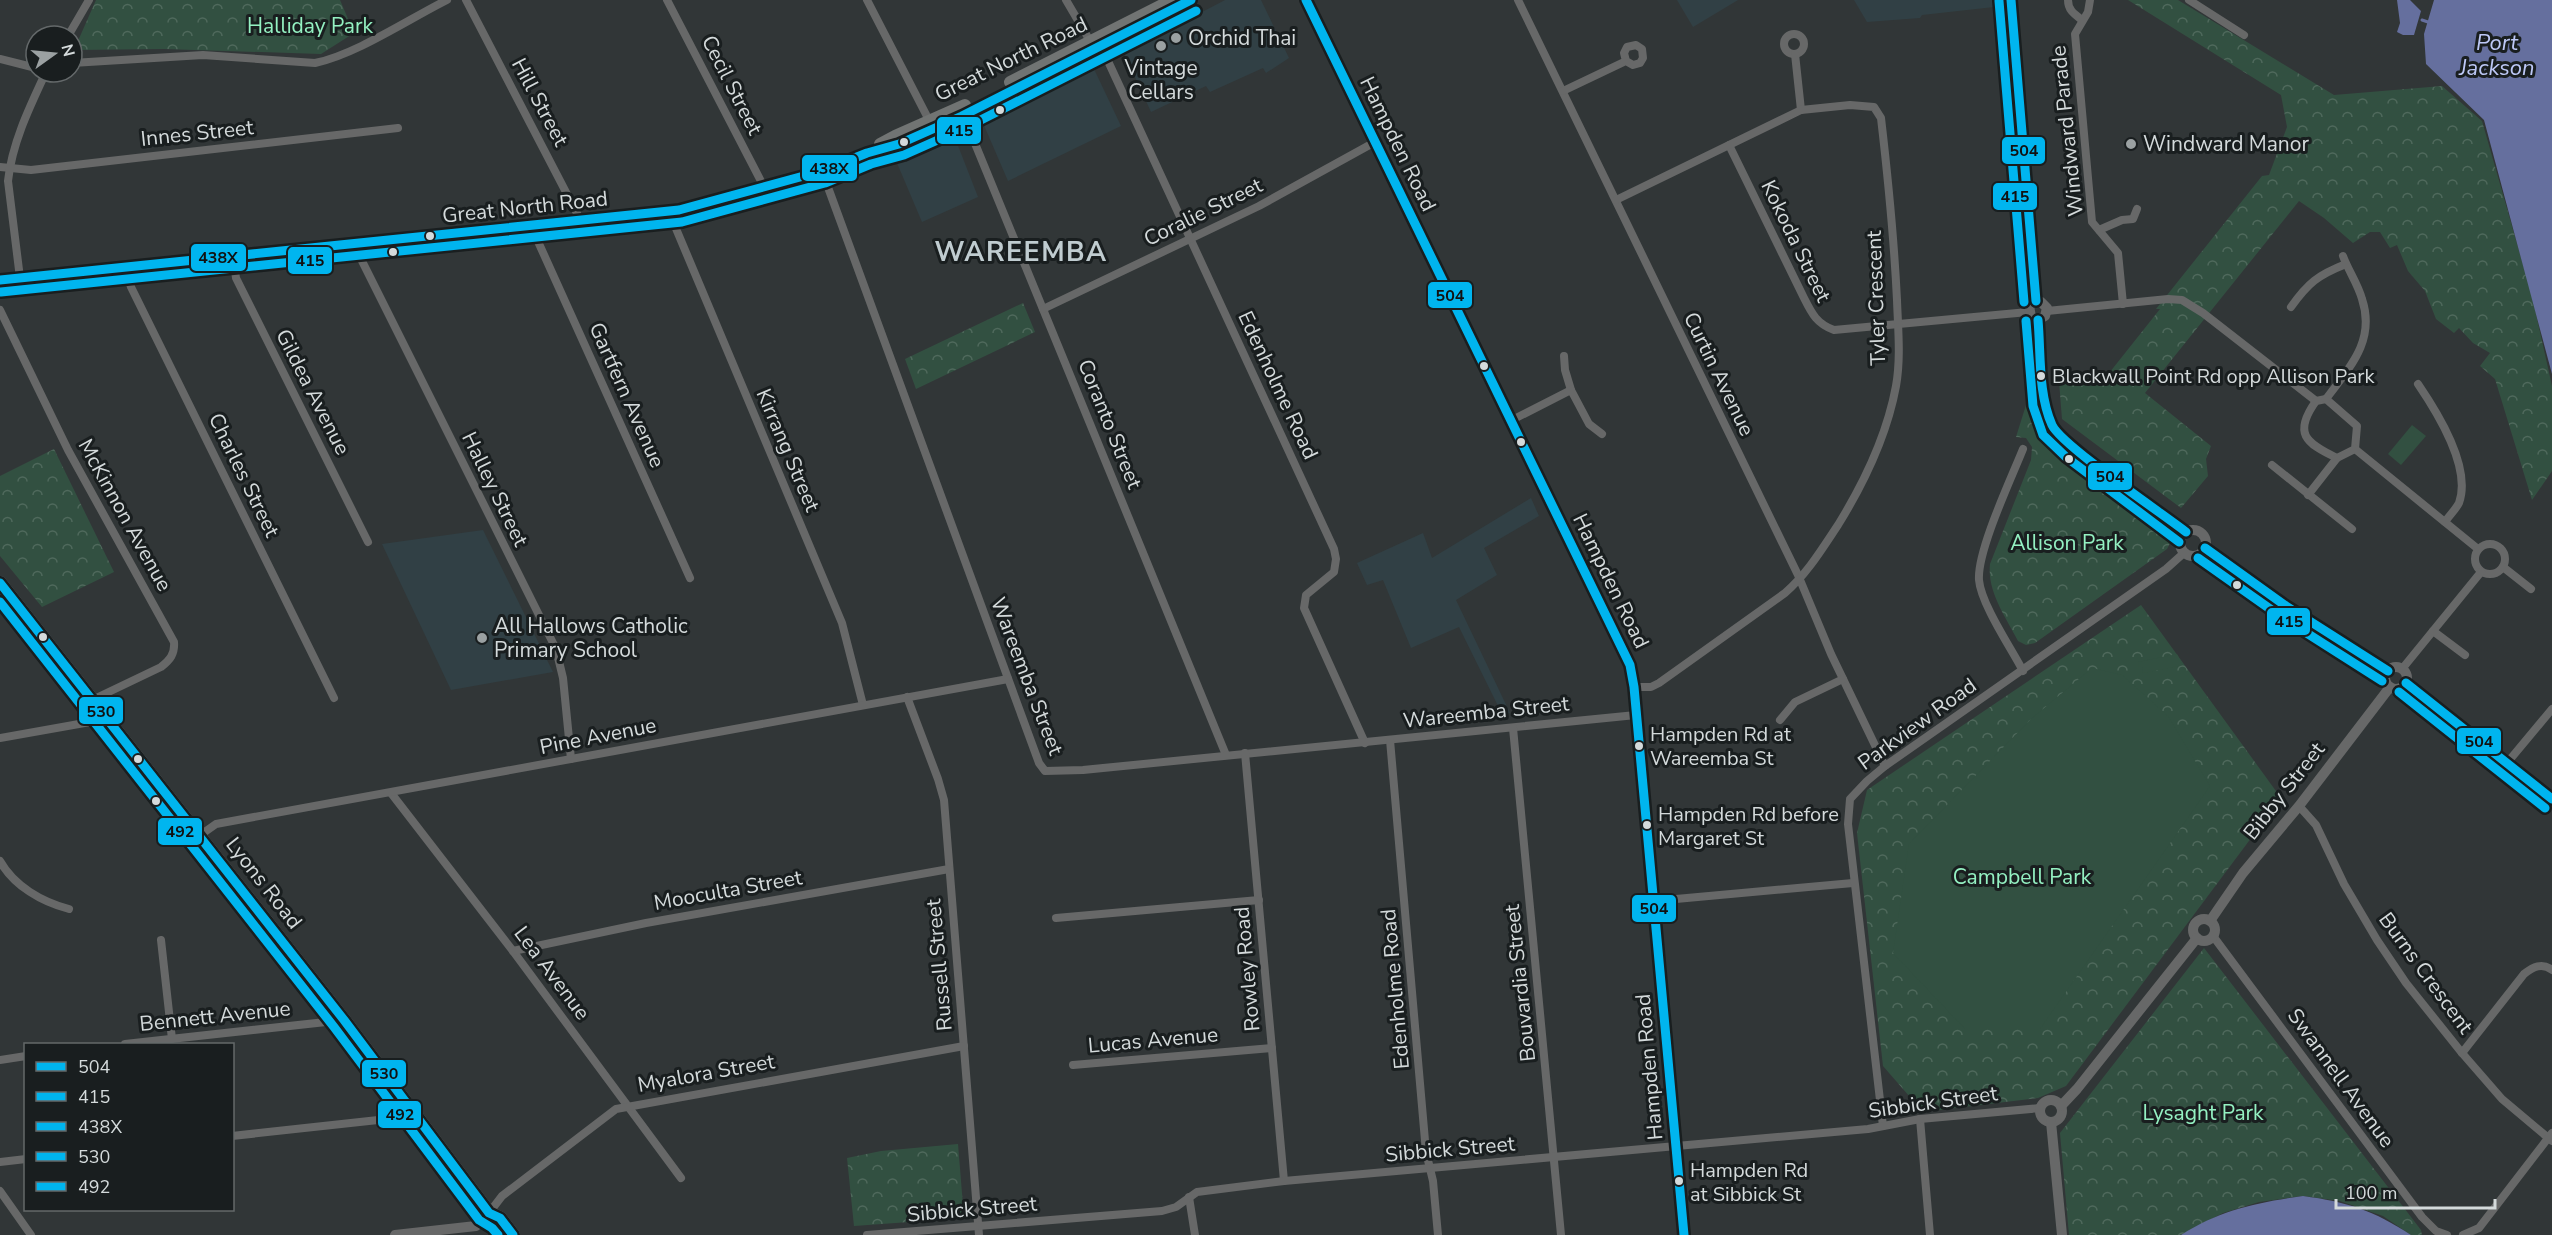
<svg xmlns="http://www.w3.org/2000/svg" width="2552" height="1235" viewBox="0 0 2552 1235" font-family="'Nunito Sans',sans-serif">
  <defs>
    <pattern id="park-crowns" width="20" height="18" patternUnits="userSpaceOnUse" patternTransform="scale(1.5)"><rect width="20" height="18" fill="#325041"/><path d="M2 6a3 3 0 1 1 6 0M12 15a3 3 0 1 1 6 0" fill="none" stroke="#4f695c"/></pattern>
  </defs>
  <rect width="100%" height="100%" fill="#313637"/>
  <g fill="#314045">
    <polygon points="1225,0 1261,0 1289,58 1266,73 1263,68 1210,92 1206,86 1151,112 1124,53"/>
    <polygon points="1677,0 1738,0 1693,27"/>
    <polygon points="1854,0 1994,0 1994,7 1922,15 1920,18 1867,22"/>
    <polygon points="1094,69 1121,126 1008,181 983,123"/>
    <polygon points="955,138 978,197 922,222 897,163"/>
    <polygon points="1531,498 1539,516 1484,548 1497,575 1456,600 1510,713 1502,714 1459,627 1411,648 1383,580 1367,585 1357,563 1423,533 1432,558"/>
    <polygon points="483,530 553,672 451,690 382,544"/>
  </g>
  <g fill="url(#park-crowns)">
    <polygon points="96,0 340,0 354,33 321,54 164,49 74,50"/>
    <polygon points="2128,0 2178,0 2334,95 2442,86 2482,121 2532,296 2552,386 2552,471 2532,500 2495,379 2480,366 2490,353 2473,343 2459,328 2454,333 2436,319 2425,291 2408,271 2397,245 2390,248 2380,232 2370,232 2353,243 2324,218 2299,201 2145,393 2211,446 2206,459 2208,476 2181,508 2062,419 2059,381 2106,377 2160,309 2156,309 2262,176 2269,175 2287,127 2281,95"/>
    <polygon points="1023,303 1035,332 916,389 905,359"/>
    <path d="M 2026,405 L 2039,425 L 2047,448 L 2166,537 L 2170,543 L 2167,549 L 2035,643 L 2026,645 L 2018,641 C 2006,617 1987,592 1990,564 L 2031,460 L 2032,447 L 2026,438 L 2016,437 Z"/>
    <polygon points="54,449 114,572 42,607 0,556 0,476"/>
    <polygon points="2141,605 2281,798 2066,1086 2038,1098 1923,1112 1883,1066 1857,833 1867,790"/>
    <polygon points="2204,948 2421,1230 2422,1235 2411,1235 2383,1216 2340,1201 2303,1196 2259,1202 2223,1213 2181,1235 2069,1235 2060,1133"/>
    <polygon points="958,1144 964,1218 854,1226 847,1158 881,1151"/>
  </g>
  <g fill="#325041">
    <polygon points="2412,425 2426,436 2401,465 2388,454"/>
    <polygon points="2177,654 2183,665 2143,673 2142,667 2139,667 2138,662"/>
    <polygon points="2092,668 2122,675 2168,716 2210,786 2040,1029 1965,1029 1893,953 1909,844 2031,719"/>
  </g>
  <g fill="#656f9e">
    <polygon points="2397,0 2410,0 2421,11 2414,35 2403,35 2397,32 2400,23"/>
    <polygon points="2434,0 2552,0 2552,374 2484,120 2426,64 2424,34"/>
    <path d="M 2303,1196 C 2347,1202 2373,1210 2411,1235 L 2181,1235 C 2219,1210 2259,1202 2303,1196 Z"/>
  </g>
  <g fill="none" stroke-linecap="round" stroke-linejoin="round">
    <polyline stroke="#656f9e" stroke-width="3" points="2422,20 2428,22"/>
    <g stroke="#676868" stroke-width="8">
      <polyline points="466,0 581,221"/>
      <polyline points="667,0 764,187"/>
      <polyline points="867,0 932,126"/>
      <polyline points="1066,0 1090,41 1101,46 1334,549 1336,559 1334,572 1306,595 1304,608 1365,743"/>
      <polyline points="1518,0 1798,575 1831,654 1885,766"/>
      <path d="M 2068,0 C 2068,10 2074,14 2082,20"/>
      <polyline points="2090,0 2088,12 2075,34 2092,222 2118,253 2123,304"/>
      <polyline points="2189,0 2244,35"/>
      <circle cx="1794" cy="44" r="10"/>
      <polyline points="68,36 89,0"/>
      <polyline points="1795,54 1801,110"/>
      <polyline points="0,59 36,68"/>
      <path d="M 72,63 L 203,55 L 315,63 C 355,55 409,19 447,0"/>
      <polyline points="1563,91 1626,61 1633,65 1640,63 1643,58 1642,49 1636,45 1627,47 1624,53 1626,61"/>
      <polyline points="960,113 967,124 1226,755"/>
      <path d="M 1729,145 L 1804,298 C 1812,314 1817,324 1834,330 L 2028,312"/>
      <polyline points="0,167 31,170 398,128"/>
      <polyline points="822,171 1039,763 1045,771 1083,770 1636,715"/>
      <path d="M 1616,200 L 1801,110 L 1850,105 L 1874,107 L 1881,118 C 1888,178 1894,239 1897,300 C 1898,329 1901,358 1896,386 C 1887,435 1864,483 1838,525 C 1822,549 1807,574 1785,593 L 1659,683 L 1651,687 L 1634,687"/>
      <polyline points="669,212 842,623 863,705"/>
      <polyline points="531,226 690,578"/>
      <polyline points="2099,230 2122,220 2133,219 2137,209"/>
      <polyline points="354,245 556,649 563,678 571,759"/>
      <polyline points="233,256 236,278 368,542"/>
      <polyline points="125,267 131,287 334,698"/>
      <path d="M 20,278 L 8,181 C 12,143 30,106 46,72"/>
      <path d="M 2291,307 C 2308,283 2318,275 2346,264"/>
      <polyline points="1043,309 1259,206 1375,142"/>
      <path d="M 0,310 L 68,450 L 174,642 C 175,654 170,660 161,667 L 92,700"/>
      <polyline points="2047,311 2168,299 2182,300 2203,313 2316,401"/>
      <polyline points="1564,356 1565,370 1571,390"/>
      <path d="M 2418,384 C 2437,412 2472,467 2459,503 C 2456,509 2449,516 2445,522"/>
      <path d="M 2326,399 L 2357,426 L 2355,449 L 2337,458 C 2305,443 2293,433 2316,401 Z"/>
      <path d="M 2326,399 C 2349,368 2376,341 2362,299 C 2358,284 2348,270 2343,256"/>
      <polyline points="1512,420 1571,390 1589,424 1602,434"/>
      <polyline points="2355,449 2478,549"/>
      <polyline points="2272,465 2352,529"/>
      <polyline points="2308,495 2337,458"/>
      <circle cx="2490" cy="559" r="15"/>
      <polyline points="2503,567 2531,589"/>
      <polyline points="2433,631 2465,655"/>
      <polyline points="2402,669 2481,572"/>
      <path d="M 2023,671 C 2011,648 1981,604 1979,580 C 1977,551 2011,479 2023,449"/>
      <polyline points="907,697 938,779 944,800 979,1235"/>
      <polyline points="1780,720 1795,702 1843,679"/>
      <polyline points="1513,728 1561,1235"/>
      <polyline points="0,738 107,719"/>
      <polyline points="1390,740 1426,1152 1433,1181 1438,1235"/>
      <polyline points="1245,753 1284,1181"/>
      <polyline points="2507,763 2552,709"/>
      <polyline points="391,793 513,951 681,1178"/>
      <polyline points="2299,806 2316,825 2344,884 2377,940 2406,983 2462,1053 2502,1099 2552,1141"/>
      <polyline points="199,836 216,824 1008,679"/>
      <path d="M 0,861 C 14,886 42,902 69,909"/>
      <polyline points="1654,901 1853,883"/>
      <polyline points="1056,918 1259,900"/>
      <polyline points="2213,936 2422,1217 2436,1231 2447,1235"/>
      <polyline points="161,940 172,1039"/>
      <polyline points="513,951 646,923 949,869"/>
      <polyline points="125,1044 344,1020"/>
      <path d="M 2462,1053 L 2524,974 C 2533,967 2542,962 2552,970"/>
      <polyline points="0,1060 26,1056"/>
      <polyline points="1073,1065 1272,1048"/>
      <polyline points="1920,1119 1930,1235"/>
      <polyline points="1883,1126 1848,824 1850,799 1867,781 1885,766 2166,569 2185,552"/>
      <polyline points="232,1136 415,1116"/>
      <polyline points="0,1162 26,1159"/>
      <polyline points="0,1191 31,1235"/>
      <polyline points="1189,1197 1195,1235"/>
      <polyline points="489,1213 502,1196 616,1109 964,1046"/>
      <polyline points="867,1235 1162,1211 1176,1207 1197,1192 1284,1181 1868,1129 1920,1119 2041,1108"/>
      <polyline points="2463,1235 2479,1228 2552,1133"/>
    </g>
    <g stroke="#676868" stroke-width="10">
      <polyline points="2011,0 2036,301"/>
      <polyline points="2036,301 2041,302 2047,308 2045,316 2038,320"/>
      <polyline points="2036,301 2029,306 2031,317 2038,320"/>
      <polyline points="2038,320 2045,404 2053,428 2073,447 2186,532"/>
      <circle cx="2193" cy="543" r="13"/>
      <polyline points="2205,548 2286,606 2388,671"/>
      <circle cx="2396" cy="678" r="11"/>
      <polyline points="2406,683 2552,799"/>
      <circle cx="2204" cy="930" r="11"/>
      <polyline points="2210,921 2243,873 2299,806 2390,687"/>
      <circle cx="2051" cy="1111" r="11"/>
      <polyline points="2061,1106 2077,1089 2197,938"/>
      <polyline points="2051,1122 2062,1235"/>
      <polyline points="395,1235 476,1226 489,1213"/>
    </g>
    <g stroke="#717473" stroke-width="12">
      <polyline points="1306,0 1630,665 1634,687 1684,1235"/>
      <polyline points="1010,82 1172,0"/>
      <polyline points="880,144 895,136 965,105"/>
      <polyline points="0,280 679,210 822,171 867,153 899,144 962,116 1191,0"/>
    </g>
    <g stroke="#6e7272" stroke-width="14">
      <polyline points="0,583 344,1020 489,1213 492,1224 500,1235"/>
      <polyline points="489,1213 500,1218 513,1235"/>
    </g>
    <g stroke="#191e1f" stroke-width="14">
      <g id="bus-1">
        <polyline points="1306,0 1630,665 1634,687 1684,1235"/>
        <polyline points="2011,0 2036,301"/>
        <path d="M 2038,320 C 2041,354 2038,394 2052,425 C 2061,445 2163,514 2186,532"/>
        <polyline points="2205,548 2286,606 2388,671"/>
        <polyline points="2406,683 2552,799"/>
      </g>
    </g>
    <g stroke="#191e1f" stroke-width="14">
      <g id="bus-2">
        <polyline points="1999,1 2024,302"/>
        <polyline points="1,292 682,222 825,183 871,164 904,155 967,127 1196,11"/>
        <polyline points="2026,321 2033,406 2043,435 2066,457 2179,542"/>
        <polyline points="2198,558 2280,616 2382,681"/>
        <polyline points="2399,692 2545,808"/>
      </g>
    </g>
    <g stroke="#191e1f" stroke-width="14">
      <polyline id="bus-3" points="0,280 679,210 822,171 867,153 899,144 962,116 1191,0"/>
    </g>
    <g stroke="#191e1f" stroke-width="14">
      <polyline id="bus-4" points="0,583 344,1020 489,1213 500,1218 513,1235"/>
    </g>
    <g stroke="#191e1f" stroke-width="14">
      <polyline id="bus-5" points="0,602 334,1027 479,1220 492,1228 498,1235"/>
    </g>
    <use href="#bus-1" stroke="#00b5ef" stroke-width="9"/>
    <use href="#bus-2" stroke="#00b5ef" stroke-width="9"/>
    <use href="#bus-3" stroke="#00b5ef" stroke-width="9"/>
    <use href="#bus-4" stroke="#00b5ef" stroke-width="9"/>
    <use href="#bus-5" stroke="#00b5ef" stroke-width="9"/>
  </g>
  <g fill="#9ba1a2" stroke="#191e1f" stroke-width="2">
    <circle cx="1176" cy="38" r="6"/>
    <circle cx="1161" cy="46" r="6"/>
    <circle cx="2131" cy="144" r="6"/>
    <circle cx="482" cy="638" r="6"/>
  </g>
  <g fill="#d4dadb" stroke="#191e1f" stroke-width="2">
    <circle cx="1000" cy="110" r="5"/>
    <circle cx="904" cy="142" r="5"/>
    <circle cx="430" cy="236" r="5"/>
    <circle cx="393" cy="252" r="5"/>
    <circle cx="1484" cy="366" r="5"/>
    <circle cx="2041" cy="376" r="5"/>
    <circle cx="1521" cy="442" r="5"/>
    <circle cx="2069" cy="459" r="5"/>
    <circle cx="2237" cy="585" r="5"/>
    <circle cx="43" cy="637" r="5"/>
    <circle cx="1639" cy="746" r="5"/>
    <circle cx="138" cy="759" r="5"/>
    <circle cx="156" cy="801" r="5"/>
    <circle cx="1647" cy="825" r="5"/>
    <circle cx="1679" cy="1181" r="5"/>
  </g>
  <g text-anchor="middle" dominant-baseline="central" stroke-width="6" stroke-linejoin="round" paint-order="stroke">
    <g font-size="20" fill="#d4dadb" stroke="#191e1f" text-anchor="start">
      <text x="2052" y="376">Blackwall Point Rd opp Allison Park</text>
      <text x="1650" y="734">Hampden Rd at<tspan x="1650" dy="24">Wareemba St</tspan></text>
      <text x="1658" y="814">Hampden Rd before<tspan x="1658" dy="24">Margaret St</tspan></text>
      <text x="1690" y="1170">Hampden Rd<tspan x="1690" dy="24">at Sibbick St</tspan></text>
    </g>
    <g font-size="21" fill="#94f1c2" stroke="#191e1f">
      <text x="310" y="26">Halliday Park</text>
      <text x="2067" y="543">Allison Park</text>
      <text x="2022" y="877">Campbell Park</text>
      <text x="2203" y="1113">Lysaght Park</text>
    </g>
    <g font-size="21" fill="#d4dadb" stroke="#191e1f" text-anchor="start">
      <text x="1188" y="38">Orchid Thai</text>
      <text x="1161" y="68" text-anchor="middle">Vintage<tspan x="1161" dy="24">Cellars</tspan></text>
      <text x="2143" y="144">Windward Manor</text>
      <text x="494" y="626">All Hallows Catholic<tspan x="494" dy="24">Primary School</tspan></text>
    </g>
    <g font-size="21" fill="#d4dadb" stroke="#191e1f">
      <text transform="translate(1011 59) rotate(-26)">Great North Road</text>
      <text transform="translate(732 85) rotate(63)">Cecil Street</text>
      <text transform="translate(540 102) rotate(62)">Hill Street</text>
      <text transform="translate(2067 131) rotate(-96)">Windward Parade</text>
      <text transform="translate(197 133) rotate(-6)">Innes Street</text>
      <text transform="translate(1398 144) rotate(64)">Hampden Road</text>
      <text transform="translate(525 207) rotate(-6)">Great North Road</text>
      <text transform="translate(1203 212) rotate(-26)">Coralie Street</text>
      <text transform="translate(1796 241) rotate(64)">Kokoda Street</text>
      <text transform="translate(1876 298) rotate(-92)">Tyler Crescent</text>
      <text transform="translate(1719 374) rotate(64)">Curtin Avenue</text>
      <text transform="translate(1278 385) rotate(65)">Edenholme Road</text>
      <text transform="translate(313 392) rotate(63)">Gildea Avenue</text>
      <text transform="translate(627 395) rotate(66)">Gartfern Avenue</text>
      <text transform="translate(1110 424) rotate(68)">Coranto Street</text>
      <text transform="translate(788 450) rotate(67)">Kirrang Street</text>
      <text transform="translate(244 475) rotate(64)">Charles Street</text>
      <text transform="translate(495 489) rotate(64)">Halley Street</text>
      <text transform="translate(125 515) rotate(61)">McKinnon Avenue</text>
      <text transform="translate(1611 581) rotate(64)">Hampden Road</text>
      <text transform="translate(1027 676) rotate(69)">Wareemba Street</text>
      <text transform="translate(1486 712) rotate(-6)">Wareemba Street</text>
      <text transform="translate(1917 724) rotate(-36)">Parkview Road</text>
      <text transform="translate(598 736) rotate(-11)">Pine Avenue</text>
      <text transform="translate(2284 791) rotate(-52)">Bibby Street</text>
      <text transform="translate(264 883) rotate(52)">Lyons Road</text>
      <text transform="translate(728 890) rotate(-10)">Mooculta Street</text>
      <text transform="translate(939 965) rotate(-95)">Russell Street</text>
      <text transform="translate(1247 969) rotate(-95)">Rowley Road</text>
      <text transform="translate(552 973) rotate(53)">Lea Avenue</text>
      <text transform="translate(2426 973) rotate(54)">Burns Crescent</text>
      <text transform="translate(1520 983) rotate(-96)">Bouvardia Street</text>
      <text transform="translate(1395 989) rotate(-95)">Edenholme Road</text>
      <text transform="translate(215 1016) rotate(-6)">Bennett Avenue</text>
      <text transform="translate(1153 1040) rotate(-5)">Lucas Avenue</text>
      <text transform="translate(1649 1067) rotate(-95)">Hampden Road</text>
      <text transform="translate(706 1073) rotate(-10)">Myalora Street</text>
      <text transform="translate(2341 1078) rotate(54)">Swannell Avenue</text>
      <text transform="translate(1933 1102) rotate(-8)">Sibbick Street</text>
      <text transform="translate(1450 1149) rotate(-5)">Sibbick Street</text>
      <text transform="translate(972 1209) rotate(-5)">Sibbick Street</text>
    </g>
    <g font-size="22" font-style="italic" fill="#bdc8f6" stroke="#191e1f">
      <text x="2497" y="43">Port<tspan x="2497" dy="25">Jackson</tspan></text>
    </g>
    <g font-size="27" font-weight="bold" letter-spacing="1.5" fill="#c0ccd0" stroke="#191e1f">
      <text x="1021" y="252">WAREEMBA</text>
    </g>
  </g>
  <g stroke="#191e1f" stroke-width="2">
    <rect x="936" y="116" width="46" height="29" rx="6" fill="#00b5ef"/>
    <rect x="2001" y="136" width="45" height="29" rx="6" fill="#00b5ef"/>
    <rect x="801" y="154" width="57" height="28" rx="6" fill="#00b5ef"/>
    <rect x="1992" y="182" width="46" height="29" rx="6" fill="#00b5ef"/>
    <rect x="190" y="243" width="57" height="29" rx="6" fill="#00b5ef"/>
    <rect x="287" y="246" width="46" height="29" rx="6" fill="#00b5ef"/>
    <rect x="1427" y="281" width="46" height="28" rx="6" fill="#00b5ef"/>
    <rect x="2087" y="462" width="46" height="29" rx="6" fill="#00b5ef"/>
    <rect x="2266" y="607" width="45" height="29" rx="6" fill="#00b5ef"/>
    <rect x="78" y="696" width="46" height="29" rx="6" fill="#00b5ef"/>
    <rect x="2456" y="727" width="46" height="28" rx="6" fill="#00b5ef"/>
    <rect x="157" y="817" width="46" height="29" rx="6" fill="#00b5ef"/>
    <rect x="1631" y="894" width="46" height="29" rx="6" fill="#00b5ef"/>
    <rect x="361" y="1059" width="46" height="29" rx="6" fill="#00b5ef"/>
    <rect x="377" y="1100" width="45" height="29" rx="6" fill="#00b5ef"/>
  </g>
  <g font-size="16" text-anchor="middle" font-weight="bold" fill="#111">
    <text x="959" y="136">415</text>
    <text x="2024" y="156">504</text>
    <text x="829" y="174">438X</text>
    <text x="2015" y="202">415</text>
    <text x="218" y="263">438X</text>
    <text x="310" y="266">415</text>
    <text x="1450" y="301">504</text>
    <text x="2110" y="482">504</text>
    <text x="2289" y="627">415</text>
    <text x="101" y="717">530</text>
    <text x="2479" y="747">504</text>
    <text x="180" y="837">492</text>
    <text x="1654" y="914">504</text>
    <text x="384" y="1079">530</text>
    <text x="400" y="1120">492</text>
  </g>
  <rect x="24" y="1043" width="210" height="168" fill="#191e1f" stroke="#64696a" stroke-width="1.5"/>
  <rect x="36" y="1062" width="30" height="9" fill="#00b5ef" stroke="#64696a" stroke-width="1.5"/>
  <text x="78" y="1073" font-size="18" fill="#d4dadb">504</text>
  <rect x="36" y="1092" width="30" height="9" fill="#00b5ef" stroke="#64696a" stroke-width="1.5"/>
  <text x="78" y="1103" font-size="18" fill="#d4dadb">415</text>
  <rect x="36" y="1122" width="30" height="9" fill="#00b5ef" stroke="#64696a" stroke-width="1.5"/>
  <text x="78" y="1133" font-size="18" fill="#d4dadb">438X</text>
  <rect x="36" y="1152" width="30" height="9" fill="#00b5ef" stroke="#64696a" stroke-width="1.5"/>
  <text x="78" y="1163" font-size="18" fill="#d4dadb">530</text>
  <rect x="36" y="1182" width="30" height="9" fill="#00b5ef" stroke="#64696a" stroke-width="1.5"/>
  <text x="78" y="1193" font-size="18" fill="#d4dadb">492</text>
  <g transform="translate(54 54) rotate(75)"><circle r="28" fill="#191e1f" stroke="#64696a" stroke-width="1.5"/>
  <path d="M0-4.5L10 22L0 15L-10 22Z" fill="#9ba1a2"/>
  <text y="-9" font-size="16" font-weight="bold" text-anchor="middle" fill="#d4dadb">N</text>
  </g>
  <path d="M2336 1199v9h159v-9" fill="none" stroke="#d4dadb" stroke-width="3"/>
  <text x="2345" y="1199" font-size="18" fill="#d4dadb" stroke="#191e1f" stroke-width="4.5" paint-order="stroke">100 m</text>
</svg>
